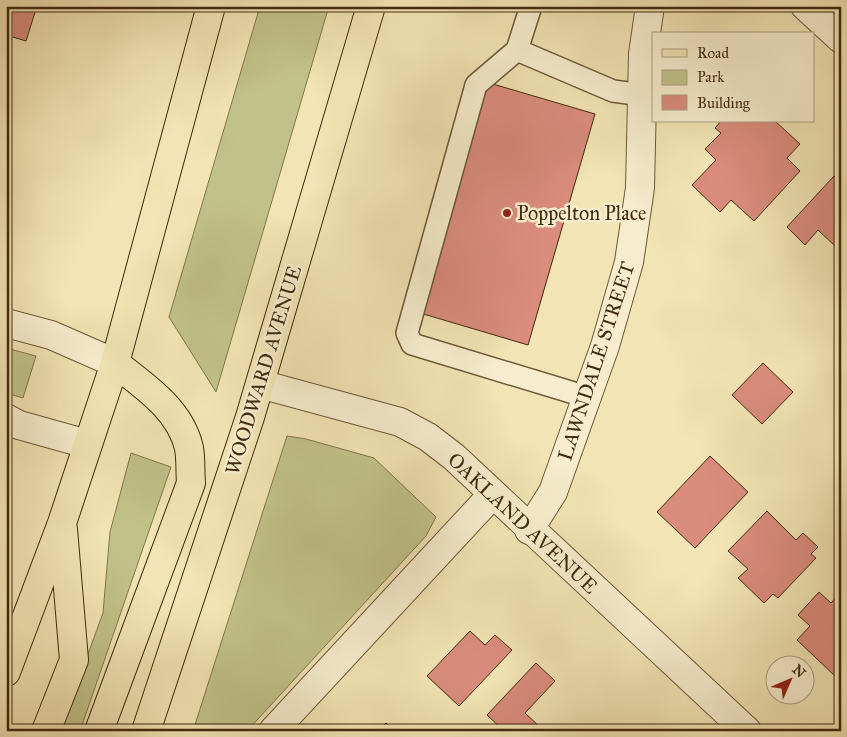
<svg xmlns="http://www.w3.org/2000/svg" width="847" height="737" viewBox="0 0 847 737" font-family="'IM FELL Great Primer',serif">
  <rect width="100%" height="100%" fill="#f2e4b4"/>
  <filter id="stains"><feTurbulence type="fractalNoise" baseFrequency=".004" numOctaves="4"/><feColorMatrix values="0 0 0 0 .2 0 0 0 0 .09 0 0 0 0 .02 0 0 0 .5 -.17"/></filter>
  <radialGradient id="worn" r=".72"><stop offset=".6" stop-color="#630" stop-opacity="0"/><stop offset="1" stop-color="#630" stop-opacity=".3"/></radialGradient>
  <g fill="#c1c289" stroke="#81764c">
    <polygon points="260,6 329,6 216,392 169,317"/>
    <polygon points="6,348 36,356 23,398 6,393"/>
    <polygon points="287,436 306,439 374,458 436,517 426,536 247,731 193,731"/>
    <polygon points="131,453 171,467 80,731 60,731 103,613 110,532"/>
  </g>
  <g fill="#da8c7d" stroke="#412a0f">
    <polygon points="6,6 37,6 26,41 6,35"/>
    <polygon points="73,6 91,6 90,11"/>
    <polygon points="486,82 595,114 528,345 420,313"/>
    <polygon points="721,121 775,121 800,144 787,158 800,171 754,221 731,200 720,212 692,185 716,160 705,149 721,133 715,128"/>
    <polygon points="834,176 841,183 841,239 835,246 818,230 805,245 787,227"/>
    <polygon points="763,363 793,392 762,424 732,395"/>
    <polygon points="710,456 748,492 695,548 657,512"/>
    <polygon points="767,511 796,540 803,533 818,547 811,554 816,558 778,598 773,594 764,603 738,578 748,569 728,551"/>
    <polygon points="819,592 831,603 841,592 841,672 836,677 797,640 810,626 798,615"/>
    <polygon points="470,631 485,645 495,635 512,650 459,706 427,676"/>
    <polygon points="536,663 555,681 525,713 540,727 536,731 504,731 487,715"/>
    <polygon points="386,723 394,731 378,731"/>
  </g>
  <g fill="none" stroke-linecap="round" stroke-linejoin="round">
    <g stroke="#6d5838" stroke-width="24">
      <g id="service">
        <polyline points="531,6 517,50 476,85 407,333 412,344 587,397"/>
        <polyline points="517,50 613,91 643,95"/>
      </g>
    </g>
    <g stroke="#6d5838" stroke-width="30">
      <g id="minor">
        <polyline points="805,6 841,39"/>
        <polyline points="6,323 51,335 115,363"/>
        <polyline points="260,384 400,422 428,437 454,457 747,731"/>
        <polyline points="6,418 19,425 87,444"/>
        <polyline points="529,530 553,492 605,346 629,262 640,188 643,54 650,6"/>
        <polyline points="273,731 493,494"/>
      </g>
    </g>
    <g stroke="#412a0f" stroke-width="30">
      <g id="primary">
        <polyline points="6,672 62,523 115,363 211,6"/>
        <polyline points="46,731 74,660 63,529"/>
        <path d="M 99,731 L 191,483 C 190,472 191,459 189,448 C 180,409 144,386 115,363"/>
        <polyline points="146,731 250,417 371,6"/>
      </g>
    </g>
    <use href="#service" stroke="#f7edce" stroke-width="21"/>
    <use href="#minor" stroke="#f7edce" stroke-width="28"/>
    <use href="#primary" stroke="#f2e4b4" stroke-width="28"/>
  </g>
  <circle fill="#8f2418" stroke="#f7edce" stroke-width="2" cx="507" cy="213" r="5"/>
  <g text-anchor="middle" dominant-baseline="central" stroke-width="5" stroke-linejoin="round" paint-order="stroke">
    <g font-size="20" fill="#412a0f" stroke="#f7edce" text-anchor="start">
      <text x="517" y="213">Poppelton Place</text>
    </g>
    <g font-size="20" fill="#412a0f" stroke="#f7edce">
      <text transform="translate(596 361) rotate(-72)">LAWNDALE STREET</text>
      <text transform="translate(263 370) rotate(-73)">WOODWARD AVENUE</text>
      <text transform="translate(523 523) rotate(43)">OAKLAND AVENUE</text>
    </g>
  </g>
  <rect width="847" height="737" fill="none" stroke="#f2e4b4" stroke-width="25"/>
  <rect x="8" y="8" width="832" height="722" fill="none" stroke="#412a0f" stroke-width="2.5"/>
  <rect x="12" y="12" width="822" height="712" fill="none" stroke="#412a0f"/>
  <rect x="652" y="32" width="162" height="90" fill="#f7edce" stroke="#ae9f82"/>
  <rect x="662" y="49" width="25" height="8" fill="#f2e4b4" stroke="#ae9f82"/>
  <text x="697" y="58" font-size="15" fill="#412a0f">Road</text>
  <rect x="662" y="70" width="25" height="15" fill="#c1c289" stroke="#ae9f82"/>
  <text x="697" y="82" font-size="15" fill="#412a0f">Park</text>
  <rect x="662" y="95" width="25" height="15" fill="#da8c7d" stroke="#ae9f82"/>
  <text x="697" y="108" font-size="15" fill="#412a0f">Building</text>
  <g transform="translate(790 680) rotate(45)"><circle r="24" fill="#f7edce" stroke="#ae9f82"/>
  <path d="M0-4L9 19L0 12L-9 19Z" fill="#8f2418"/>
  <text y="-8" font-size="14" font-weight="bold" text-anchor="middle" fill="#412a0f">N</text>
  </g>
  <rect width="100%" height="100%" filter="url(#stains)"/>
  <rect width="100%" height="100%" fill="url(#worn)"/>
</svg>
